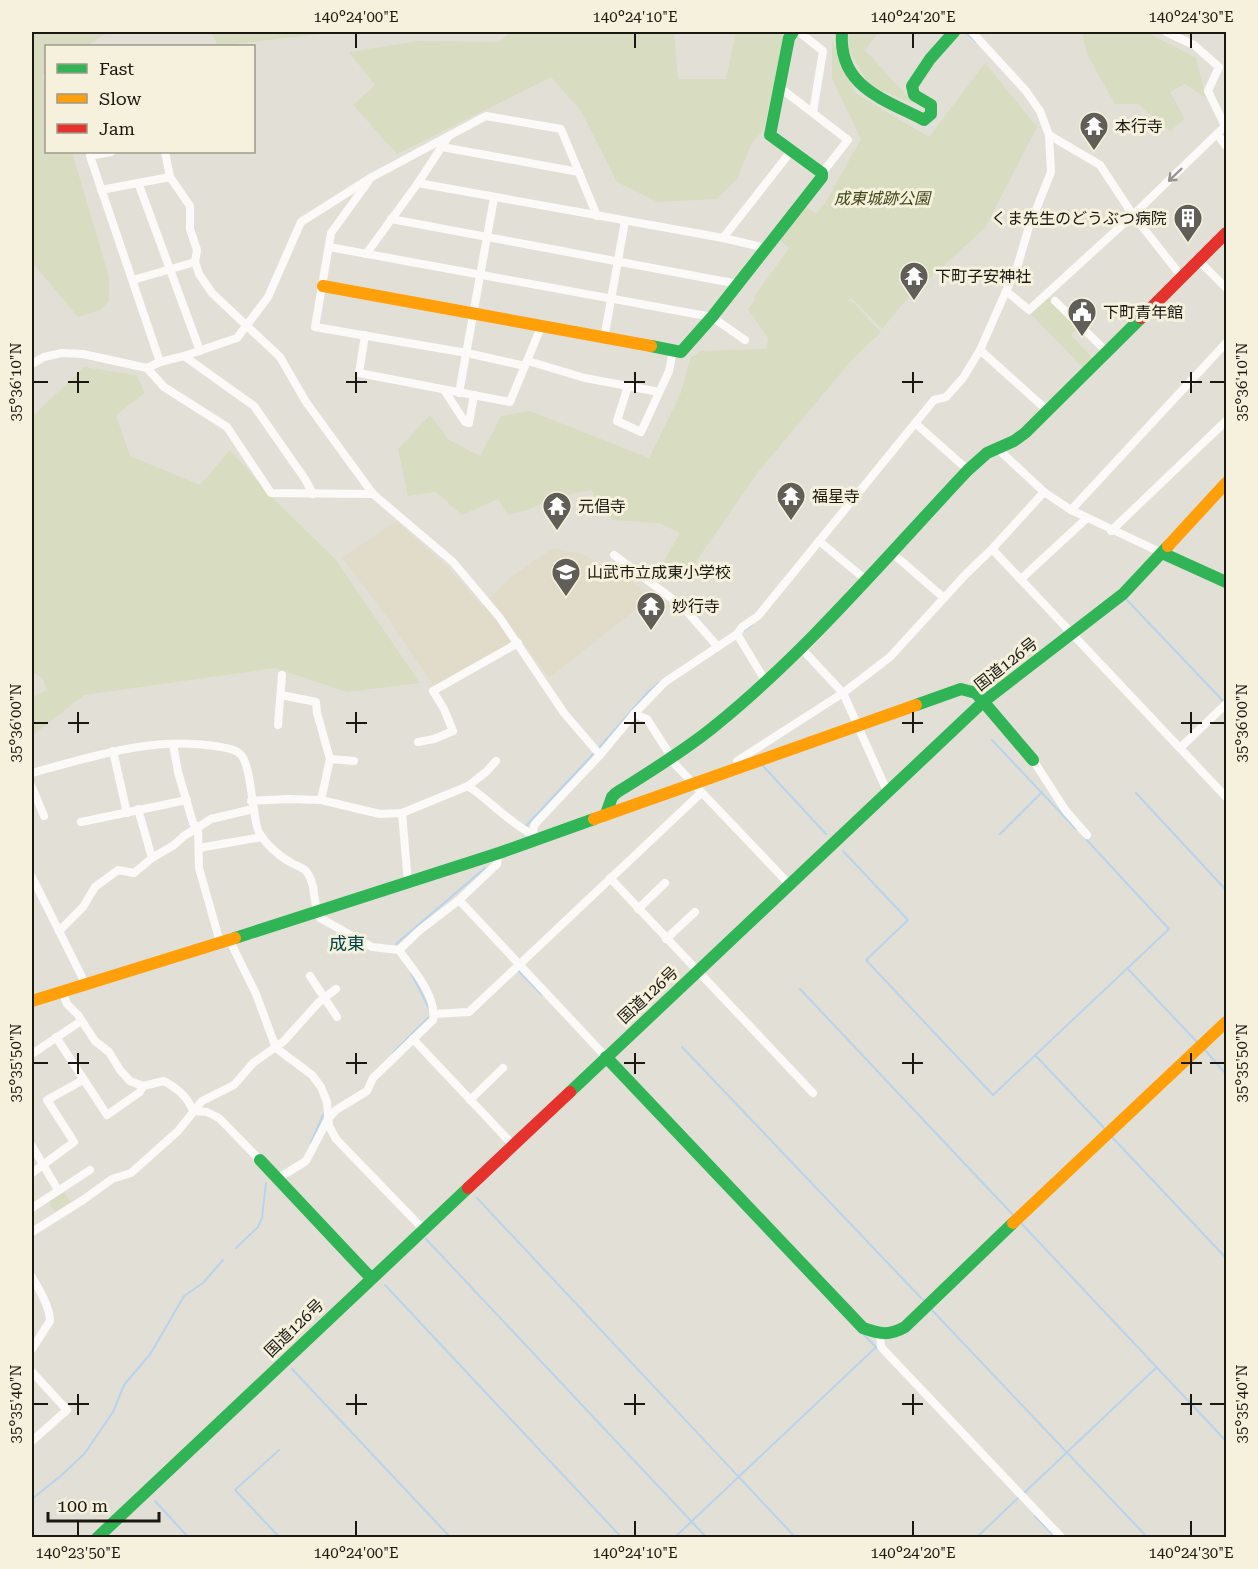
<svg xmlns="http://www.w3.org/2000/svg" width="1258" height="1569" viewBox="0 0 1258 1569" font-family="'Roboto Serif','Noto Sans JP',serif">
  <rect width="100%" height="100%" fill="#e2e0d6"/>
  <polygon fill="#e1dcc9" points="396,521 445,564 482,606 512,576 553,548 583,554 644,589 638,608 549,678 519,638 435,688 387,617 342,558"/>
  <g fill="#d8dcc1">
    <polygon points="32,32 109,32 87,46 46,46 46,73 42,76 46,87 46,152 72,152 109,277 109,301 100,310 78,317 32,262"/>
    <polygon points="211,32 338,32 218,46"/>
    <polygon points="511,32 674,32 678,79 726,79 736,32 787,32 783,38 764,129 751,145 737,179 717,199 657,202 617,182 581,111 551,77 397,154 353,105 375,85 349,52 418,41 498,42"/>
    <polygon points="849,32 879,32 865,50 914,104 869,85 848,48"/>
    <polygon points="1082,32 1146,32 1196,58 1206,98 1185,84 1170,92 1185,119 1170,131 1138,104 1115,104 1087,54"/>
    <polygon points="832,40 855,93 929,137 985,63 1037,127 985,228 906,300 882,329 851,298 847,301 853,302 881,332 851,361 759,471 681,583 663,562 680,533 659,523 613,520 591,490 555,497 527,510 508,515 498,499 462,515 436,492 408,496 398,449 430,415 449,440 480,456 501,416 530,411 649,458 680,395 691,356 695,356 699,351 767,349 768,338 748,309 755,300 754,297 789,248 779,240 805,206 816,214 825,203 861,139 832,79"/>
    <polygon points="1047,296 1079,327 1071,335 1094,360 1084,369 1030,313"/>
    <polygon points="84,367 136,375 145,393 116,415 130,456 200,485 230,450 279,504 336,560 420,683 347,692 275,668 84,695 32,736 32,697 47,690 42,677 32,672 32,417"/>
    <polygon points="64,1192 70,1202 55,1212 49,1202"/>
  </g>
  <g fill="none" stroke-linecap="round" stroke-linejoin="round">
    <g stroke="#b8d3ec" stroke-width="2">
      <polyline points="966,32 976,42"/>
      <polyline points="1225,590 1226,591"/>
      <polyline points="1126,599 1225,703"/>
      <polyline points="743,631 752,625"/>
      <polyline points="992,740 1076,829"/>
      <polyline points="599,748 648,692 660,682"/>
      <polyline points="763,766 826,834"/>
      <polyline points="1136,793 1226,890"/>
      <polyline points="525,827 595,752"/>
      <polyline points="1000,834 1042,792"/>
      <polyline points="843,851 908,920 866,960 993,1095 1169,929 1084,837"/>
      <polyline points="396,944 485,868"/>
      <polyline points="517,969 542,995"/>
      <polyline points="1128,969 1198,1043"/>
      <polyline points="411,973 429,1008"/>
      <polyline points="800,989 1014,1216"/>
      <polyline points="682,1047 924,1301"/>
      <polyline points="1204,1049 1226,1074"/>
      <polyline points="393,1053 429,1017"/>
      <polyline points="1035,1055 1105,1129"/>
      <polyline points="1111,1136 1226,1258"/>
      <polyline points="311,1143 323,1115"/>
      <polyline points="477,1198 796,1538"/>
      <polyline points="1020,1222 1226,1441"/>
      <polyline points="426,1239 707,1538"/>
      <polyline points="236,1248 258,1227 262,1218 266,1183"/>
      <polyline points="385,1285 622,1538"/>
      <polyline points="930,1308 1148,1538"/>
      <polyline points="862,1333 879,1350"/>
      <polyline points="292,1369 451,1538"/>
      <polyline points="279,1450 235,1490 280,1538"/>
      <polyline points="1024,1493 1157,1367"/>
      <polyline points="32,1499 63,1474 85,1453 113,1412 124,1385 151,1353 184,1296 203,1283 223,1260"/>
      <polyline points="155,1501 189,1538"/>
      <polyline points="1035,1516 1056,1538"/>
      <polyline points="674,1538 875,1348"/>
      <polyline points="976,1538 1019,1497"/>
    </g>
    <g stroke="#fbfaf9" stroke-width="8">
      <polyline points="799,32 823,51 813,112"/>
      <polyline points="1166,32 1194,45 1219,67 1208,91 1225,126"/>
      <polyline points="779,87 848,140 822,173"/>
      <polyline points="1217,134 1226,146"/>
      <polyline points="1049,135 1100,165 1133,215 1182,277"/>
      <polyline points="442,147 579,172"/>
      <polyline points="111,152 90,156 160,362"/>
      <polyline points="165,152 170,177 190,206 190,229 197,250 195,262 199,274 212,293 280,357 306,402 373,494 453,562 500,618 564,713 600,755"/>
      <polyline points="368,182 331,233 315,327 467,353 525,366"/>
      <polyline points="418,183 723,238 766,248"/>
      <polyline points="139,185 200,351"/>
      <polyline points="101,190 170,177"/>
      <polyline points="391,219 738,284"/>
      <polyline points="723,238 792,150"/>
      <polyline points="329,247 712,317 745,340"/>
      <polyline points="366,254 418,183 448,137"/>
      <polyline points="1199,261 1226,288"/>
      <polyline points="133,280 195,262"/>
      <polyline points="1006,291 1029,310 1133,215 1226,125"/>
      <polyline points="1055,301 1107,352"/>
      <polyline points="365,335 359,373 510,402 541,327"/>
      <polyline points="604,339 625,221"/>
      <polyline points="980,350 1048,411"/>
      <polyline points="184,356 254,406 305,479 313,494"/>
      <polyline points="528,361 585,378 659,392"/>
      <polyline points="32,364 44,357 62,353 83,354 147,368 164,387 227,427 271,493 373,494"/>
      <polyline points="147,368 160,362 184,356 237,338 268,297 301,222 372,177 486,116 561,129 597,216"/>
      <polyline points="628,386 617,421 641,432 669,371 673,351"/>
      <polyline points="444,390 465,422 469,423 474,395"/>
      <polyline points="459,393 494,198"/>
      <polyline points="915,423 968,470"/>
      <polyline points="997,448 1044,492 1071,510 1162,553"/>
      <polyline points="1071,510 1226,343"/>
      <polyline points="1111,531 1226,421"/>
      <polyline points="819,541 865,579"/>
      <polyline points="992,549 1226,797"/>
      <polyline points="891,552 944,598"/>
      <polyline points="614,555 683,607 718,647"/>
      <polyline points="1021,579 1087,518"/>
      <polyline points="737,634 766,682"/>
      <polyline points="801,648 843,693 887,791"/>
      <polyline points="281,695 316,702 317,713 330,759"/>
      <polyline points="634,714 647,719 672,758"/>
      <polyline points="278,725 282,675"/>
      <polyline points="418,742 434,739 453,731 444,709 433,691 518,643"/>
      <polyline points="173,744 178,772 193,823 198,828 199,868 220,942"/>
      <polyline points="1180,748 1226,704"/>
      <polyline points="113,751 127,813"/>
      <polyline points="670,759 789,884"/>
      <polyline points="1033,760 1066,811 1087,835"/>
      <polyline points="740,767 737,761 843,693 890,657 966,574 992,549 1044,492"/>
      <path d="M 32,773 C 91,757 153,736 215,746 C 224,748 235,748 241,755 C 251,765 252,812 258,830 C 263,842 279,856 290,862 C 295,866 301,866 306,871 C 317,884 312,904 320,918 L 372,947 L 399,950 L 420,930 L 459,900 L 497,864 L 499,853"/>
      <path d="M 468,786 C 490,801 509,822 533,835"/>
      <polyline points="32,787 44,816"/>
      <polyline points="321,800 330,759 354,761"/>
      <polyline points="251,801 288,799 321,800 380,814 402,813 468,786 486,772 496,761"/>
      <polyline points="138,809 152,858"/>
      <polyline points="402,813 408,883"/>
      <polyline points="81,822 187,800"/>
      <polyline points="535,840 533,830 535,824 600,755 634,714 665,682 737,634 742,627 758,616 934,400 946,397 963,378 980,350 1018,264 1028,230 1051,172 1049,135 1040,111 1026,91 972,32"/>
      <polyline points="199,848 262,837"/>
      <polyline points="32,877 85,983"/>
      <polyline points="610,878 813,1093"/>
      <polyline points="459,900 606,1057"/>
      <polyline points="638,909 665,883"/>
      <polyline points="59,931 83,907 95,887 118,870 134,873 152,858 174,845 184,836 211,819 253,809"/>
      <polyline points="229,939 256,994 276,1048 312,1075 321,1087 327,1102 329,1126 336,1139 423,1229"/>
      <polyline points="666,939 695,912"/>
      <polyline points="310,976 337,1017"/>
      <polyline points="62,991 67,1004 78,1015 95,1041 109,1052 120,1070 130,1081 143,1086"/>
      <polyline points="434,1014 469,1012 701,793"/>
      <path d="M 56,1037 L 107,1115 L 140,1092 L 143,1086 L 164,1081 C 178,1089 187,1096 193,1111"/>
      <polyline points="413,1039 513,1145"/>
      <polyline points="32,1054 81,1021"/>
      <polyline points="470,1100 503,1068"/>
      <polyline points="193,1111 207,1112 219,1118 260,1160"/>
      <polyline points="32,1146 58,1190"/>
      <polyline points="32,1173 74,1142 47,1100 83,1080"/>
      <path d="M 277,1179 L 306,1161 L 328,1119 L 336,1110 L 367,1091 L 373,1078 L 433,1020 C 437,995 412,969 399,950"/>
      <polyline points="32,1208 90,1170"/>
      <polyline points="32,1232 83,1200 112,1179 131,1173 178,1131 202,1101 234,1085 253,1063 284,1041 319,1002 336,989"/>
      <path d="M 32,1277 C 39,1289 50,1307 50,1321 L 32,1349"/>
      <polyline points="880,1334 881,1347 1062,1538"/>
      <polyline points="32,1372 67,1410 32,1441"/>
    </g>
    <g stroke="#30b455" stroke-width="12">
      <path d="M 842,32 C 838,87 884,99 924,120 L 931,114 L 931,105 L 914,95 L 912,86 L 930,59 L 954,32"/>
      <polyline points="651,346 681,352 712,317 822,177 822,173 770,135 789,38 793,32"/>
      <polyline points="1162,553 1226,582"/>
      <polyline points="916,705 961,689 976,693 1033,760"/>
      <path d="M 606,814 L 612,797 L 616,793 C 648,773 681,753 711,729 C 804,655 886,557 968,470 L 987,453 L 1014,441 L 1025,433 L 1141,318"/>
      <polyline points="235,938 499,853 594,819"/>
      <path d="M 606,1057 L 863,1328 C 880,1334 889,1336 905,1327 L 1013,1223"/>
      <polyline points="570,1092 983,702 1123,594 1168,546"/>
      <polyline points="260,1160 371,1278"/>
      <polyline points="97,1538 468,1188"/>
    </g>
    <g stroke="#ff9f0a" stroke-width="12">
      <polyline points="323,286 651,346"/>
      <polyline points="1168,546 1226,483"/>
      <polyline points="594,819 916,705"/>
      <polyline points="32,1001 235,938"/>
      <polyline points="1013,1223 1226,1022"/>
    </g>
    <g stroke="#e5322d" stroke-width="12">
      <polyline points="1141,318 1226,233"/>
      <polyline points="468,1188 570,1092"/>
    </g>
  </g>
  <defs><path id="oneway-shaft" d="M-6 0H5M1.5-3L5.5 0L1.5 3" fill="none" stroke-width="1.6" stroke-linecap="round" stroke-linejoin="round" transform="scale(1.5)"/></defs>
  <use stroke="#969491" href="#oneway-shaft" transform="translate(1175 175) rotate(136)"/>
  <path fill="none" stroke="#1a1811" stroke-width="2" d="M 356,33 L 356,48M 635,33 L 635,48M 913,33 L 913,48M 1191,33 L 1191,48M 78,372 L 78,393M 356,372 L 356,393M 635,372 L 635,393M 913,372 L 913,393M 1191,372 L 1191,393M 33,382 L 48,382M 68,382 L 89,382M 346,382 L 367,382M 624,382 L 645,382M 902,382 L 923,382M 1181,382 L 1202,382M 1210,382 L 1225,382M 78,712 L 78,733M 356,712 L 356,733M 635,712 L 635,733M 913,712 L 913,733M 1191,712 L 1191,733M 33,723 L 48,723M 68,723 L 89,723M 346,723 L 367,723M 624,723 L 645,723M 902,723 L 923,723M 1181,723 L 1202,723M 1210,723 L 1225,723M 78,1053 L 78,1074M 356,1053 L 356,1074M 635,1053 L 635,1074M 913,1053 L 913,1074M 1191,1053 L 1191,1074M 33,1063 L 48,1063M 68,1063 L 89,1063M 346,1063 L 367,1063M 624,1063 L 645,1063M 902,1063 L 923,1063M 1181,1063 L 1202,1063M 1210,1063 L 1225,1063M 78,1394 L 78,1415M 356,1394 L 356,1415M 635,1394 L 635,1415M 913,1394 L 913,1415M 1191,1394 L 1191,1415M 33,1404 L 48,1404M 68,1404 L 89,1404M 346,1404 L 367,1404M 624,1404 L 645,1404M 902,1404 L 923,1404M 1181,1404 L 1202,1404M 1210,1404 L 1225,1404M 78,1521 L 78,1536M 356,1521 L 356,1536M 635,1521 L 635,1536M 913,1521 L 913,1536M 1191,1521 L 1191,1536"/>
  <defs>
    <g id="temple-pin" transform="scale(1.5)"><path d="M0 17L-7.5 6A9.5 9.5 0 1 1 7.5 6Z" fill="#605e56" stroke="#f6f1dd"/><path d="M0-6L5-2H3V0L6.5 2.5H4V6H1.5V3h-3V6H-4V2.5H-6.5L-3 0V-2H-5Z" fill="#fff"/></g>
    <g id="building-pin" transform="scale(1.5)"><path d="M0 17L-7.5 6A9.5 9.5 0 1 1 7.5 6Z" fill="#605e56" stroke="#f6f1dd"/><path d="M-4-6H4V6H1V3H-1V6H-4ZM-2.5-4.3h1.7v1.8h-1.7ZM.8-4.3h1.7v1.8H.8ZM-2.5-1h1.7V.8h-1.7ZM.8-1h1.7V.8H.8Z" fill="#fff"/></g>
    <g id="civic-pin" transform="scale(1.5)"><path d="M0 17L-7.5 6A9.5 9.5 0 1 1 7.5 6Z" fill="#605e56" stroke="#f6f1dd"/><path d="M-.6-6.5H3V-4.5H.6V-3L4-1V1h2V6H-6V1h2V-1L-.6-3ZM-1.2 2.5V6h2.4V2.5Z" fill="#fff"/></g>
    <g id="school-pin" transform="scale(1.5)"><path d="M0 17L-7.5 6A9.5 9.5 0 1 1 7.5 6Z" fill="#605e56" stroke="#f6f1dd"/><path d="M0-5L7-2L0 1L-7-2ZM-4 1L0 2.5L4 1V4Q0 6-4 4Z" fill="#fff"/></g>
  </defs>
  <g fill-rule="evenodd">
    <use href="#temple-pin" x="1094" y="126"/>
    <use href="#building-pin" x="1188" y="218"/>
    <use href="#temple-pin" x="914" y="276"/>
    <use href="#civic-pin" x="1082" y="312"/>
    <use href="#temple-pin" x="791" y="496"/>
    <use href="#temple-pin" x="557" y="506"/>
    <use href="#school-pin" x="566" y="572"/>
    <use href="#temple-pin" x="651" y="606"/>
  </g>
  <g text-anchor="middle" dominant-baseline="central" stroke-width="6" stroke-linejoin="round" paint-order="stroke">
    <g font-size="16" fill="#1a1811" stroke="#f6f1dd" text-anchor="start">
      <text x="1115" y="126">本行寺</text>
      <text x="1167" y="218" text-anchor="end">くま先生のどうぶつ病院</text>
      <text x="935" y="276">下町子安神社</text>
      <text x="1103" y="312">下町青年館</text>
      <text x="812" y="496">福星寺</text>
      <text x="578" y="506">元倡寺</text>
      <text x="587" y="572">山武市立成東小学校</text>
      <text x="672" y="606">妙行寺</text>
    </g>
    <g font-size="16" font-style="italic" fill="#3f4717" stroke="#f6f1dd">
      <text x="882" y="198">成東城跡公園</text>
    </g>
    <g font-size="16" fill="#1a1811" stroke="#f6f1dd">
      <text transform="translate(1006 664) rotate(-38)">国道126号</text>
      <text transform="translate(648 995) rotate(-43)">国道126号</text>
      <text transform="translate(294 1328) rotate(-44)">国道126号</text>
    </g>
    <g font-size="18" fill="#004349" stroke="#f6f1dd">
      <text x="347" y="943">成東</text>
    </g>
  </g>
  <rect width="1258" height="1569" fill="none" stroke="#f6f1dd" stroke-width="66"/>
  <rect x="45" y="45" width="210" height="108" fill="#f6f1dd" stroke="#9e9a8b" stroke-width="1.5"/>
  <rect x="57" y="64" width="30" height="9" fill="#30b455" stroke="#9e9a8b" stroke-width="1.5"/>
  <text x="99" y="75" font-size="18" fill="#1a1811">Fast</text>
  <rect x="57" y="94" width="30" height="9" fill="#ff9f0a" stroke="#9e9a8b" stroke-width="1.5"/>
  <text x="99" y="105" font-size="18" fill="#1a1811">Slow</text>
  <rect x="57" y="124" width="30" height="9" fill="#e5322d" stroke="#9e9a8b" stroke-width="1.5"/>
  <text x="99" y="135" font-size="18" fill="#1a1811">Jam</text>
  <path d="M48 1512v9h111v-9" fill="none" stroke="#1a1811" stroke-width="3"/>
  <text x="57" y="1512" font-size="18" fill="#1a1811" stroke="#f6f1dd" stroke-width="4.5" paint-order="stroke">100 m</text>
  <rect x="33" y="33" width="1192" height="1503" fill="none" stroke="#1a1811" stroke-width="2"/>
  <g font-size="15" text-anchor="middle" fill="#1a1811">
    <text x="356" y="22">140°24'00"E</text>
    <text x="635" y="22">140°24'10"E</text>
    <text x="913" y="22">140°24'20"E</text>
    <text x="1191" y="22">140°24'30"E</text>
    <text transform="translate(16 382) rotate(-90)" y="5">35°36'10"N</text>
    <text transform="translate(1242 382) rotate(-90)" y="5">35°36'10"N</text>
    <text transform="translate(16 723) rotate(-90)" y="5">35°36'00"N</text>
    <text transform="translate(1242 723) rotate(-90)" y="5">35°36'00"N</text>
    <text transform="translate(16 1063) rotate(-90)" y="5">35°35'50"N</text>
    <text transform="translate(1242 1063) rotate(-90)" y="5">35°35'50"N</text>
    <text transform="translate(16 1404) rotate(-90)" y="5">35°35'40"N</text>
    <text transform="translate(1242 1404) rotate(-90)" y="5">35°35'40"N</text>
    <text x="78" y="1558">140°23'50"E</text>
    <text x="356" y="1558">140°24'00"E</text>
    <text x="635" y="1558">140°24'10"E</text>
    <text x="913" y="1558">140°24'20"E</text>
    <text x="1191" y="1558">140°24'30"E</text>
  </g>
</svg>
